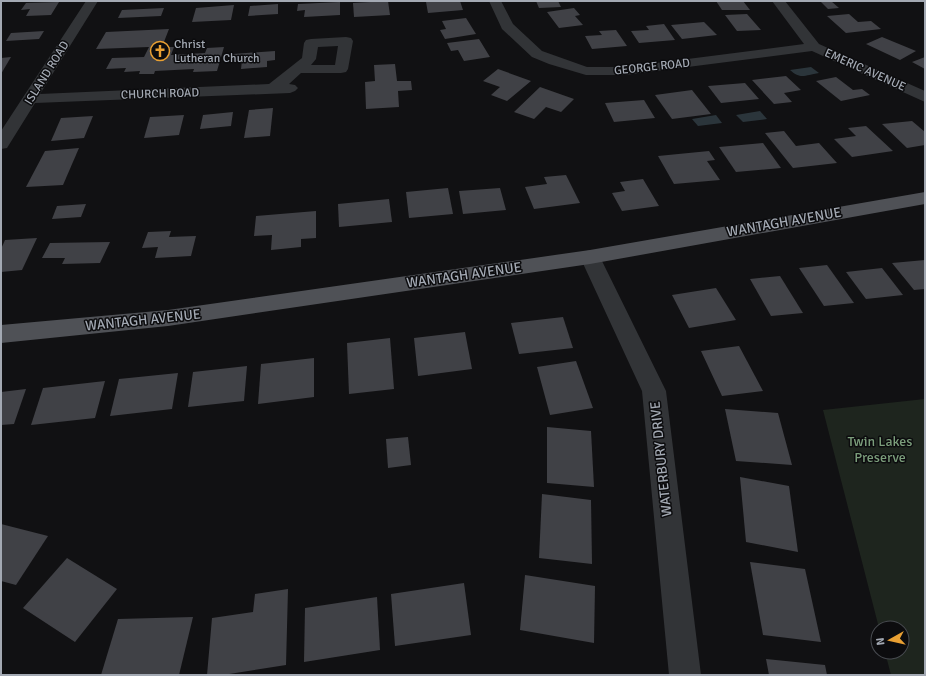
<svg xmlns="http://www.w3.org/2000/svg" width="926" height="676" viewBox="0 0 926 676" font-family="Signika,sans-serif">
  <rect width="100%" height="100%" fill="#111113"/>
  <polygon fill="#1e251e" points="925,399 925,675 891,675 885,652 902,652 902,628 879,628 823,410"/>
  <g fill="#2b353b">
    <path d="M 811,67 L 819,73 C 805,75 801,80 790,70 Z"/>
    <polygon points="760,111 767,119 743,122 736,115"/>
    <polygon points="716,115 722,123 698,126 692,119"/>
  </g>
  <g fill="#404146">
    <polygon points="388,1 390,15 354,17 353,3"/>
    <polygon points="460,1 463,10 428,13 426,2"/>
    <polygon points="536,1 558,1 561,7 539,8"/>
    <polygon points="716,1 743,1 750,10 722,10"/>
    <polygon points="820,1 831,1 839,8 828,9"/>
    <polygon points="59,2 51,15 26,16 30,9 21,10 26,3"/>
    <polygon points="340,2 340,15 304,17 305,10 297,11 298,4"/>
    <polygon points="278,4 278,14 248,16 250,6"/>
    <polygon points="234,5 231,20 192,22 196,8"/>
    <polygon points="164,8 161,16 118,18 122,10"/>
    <polygon points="574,8 580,15 575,16 583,25 559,28 547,12"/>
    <polygon points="747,14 761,30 737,31 725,15"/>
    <polygon points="849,14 858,22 871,21 881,29 846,33 827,16"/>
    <polygon points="466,18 476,34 445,39 440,30 446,29 442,21"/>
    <polygon points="704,22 717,35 682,39 671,25"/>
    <polygon points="664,24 675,40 639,43 631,31 649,30 646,26"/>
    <polygon points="169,29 162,47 174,47 171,55 205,53 207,48 224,47 217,71 193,72 194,69 155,71 154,74 139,74 140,71 124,72 126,68 106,69 112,58 144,57 149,47 96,49 106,32"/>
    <polygon points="616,30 627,46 592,49 585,36 602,35 599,31"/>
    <polygon points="44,31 39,39 6,41 11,33"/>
    <polygon points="882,37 916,51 900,60 866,44"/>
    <polygon points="479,39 490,57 464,61 458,50 451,51 447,43"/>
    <polygon points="275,51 275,60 267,61 267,67 241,69 242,60 232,61 233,54"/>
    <polygon points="11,57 1,74 1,58"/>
    <polygon points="925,57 925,69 912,62"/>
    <polygon points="395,64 397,81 411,81 412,90 398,91 399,107 366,109 365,82 375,81 374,65"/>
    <polygon points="498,69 531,81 507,101 491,95 500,87 483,81"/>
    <polygon points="786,76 801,90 784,93 792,102 774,104 752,80"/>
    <polygon points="836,77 853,90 862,89 870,95 841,101 816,81"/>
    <polygon points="745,83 759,99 721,103 708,86"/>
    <polygon points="540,87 574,99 561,112 546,107 534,119 514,112"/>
    <polygon points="692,90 711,114 672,119 655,95"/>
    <polygon points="644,100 655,118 614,122 605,103"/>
    <polygon points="273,108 270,136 244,138 249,110"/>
    <polygon points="233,112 231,126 200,129 203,115"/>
    <polygon points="184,115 179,135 144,138 150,117"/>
    <polygon points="93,116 84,138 51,141 61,118"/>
    <polygon points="912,121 925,132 925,145 907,148 882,124"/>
    <polygon points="866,126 893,151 852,157 834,139 856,136 848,128"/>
    <polygon points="784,131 796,146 819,143 837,163 793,168 765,133"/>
    <polygon points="763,143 781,168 736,172 719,147"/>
    <polygon points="79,148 63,185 26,187 45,151"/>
    <polygon points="709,151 715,160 707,161 720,180 674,184 658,156"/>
    <polygon points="566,175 580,203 534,209 525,187 547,184 544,177"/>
    <polygon points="643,179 659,206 622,211 612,193 625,191 620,182"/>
    <polygon points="448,188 453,214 409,218 406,192"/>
    <polygon points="500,188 506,210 463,214 459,191"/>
    <polygon points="389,199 392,222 339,227 338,204"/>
    <polygon points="86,204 81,217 52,219 57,206"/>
    <polygon points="316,211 316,238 301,239 301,247 271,250 272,235 254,236 256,216"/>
    <polygon points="171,231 169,237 196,236 191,256 155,258 158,247 142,248 148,232"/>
    <polygon points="37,238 22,270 1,272 1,249 5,240"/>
    <polygon points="110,242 100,263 62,264 65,258 42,258 50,243"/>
    <polygon points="925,260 925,289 914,290 892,263"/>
    <polygon points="827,265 854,303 824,306 799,268"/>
    <polygon points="882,268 903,295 866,299 846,272"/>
    <polygon points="780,276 803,313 771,316 750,279"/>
    <polygon points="716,288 736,320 689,328 672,295"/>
    <polygon points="563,317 573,348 519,354 511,323"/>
    <polygon points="465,332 472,369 418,376 414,338"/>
    <polygon points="390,338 394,389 349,394 347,343"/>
    <polygon points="739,346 763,391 722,396 701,351"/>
    <polygon points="314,358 314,397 258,404 261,364"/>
    <polygon points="576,361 593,408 550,415 537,367"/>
    <polygon points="247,366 244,401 188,407 193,372"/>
    <polygon points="178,373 172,409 110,416 119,379"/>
    <polygon points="105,381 95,418 31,425 43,388"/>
    <polygon points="26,389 14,424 1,425 1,392"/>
    <polygon points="725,409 778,413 792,465 736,461"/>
    <polygon points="547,427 591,431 594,487 547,483"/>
    <polygon points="408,437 411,465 388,468 386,439"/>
    <polygon points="740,477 789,486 798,552 746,542"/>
    <polygon points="542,494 591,500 592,564 539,558"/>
    <polygon points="1,524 48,536 16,585 1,581"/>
    <polygon points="67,558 117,589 75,642 23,608"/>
    <polygon points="750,562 805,569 821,642 763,635"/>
    <polygon points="525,575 595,586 594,643 520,630"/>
    <polygon points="464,583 471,635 395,646 391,594"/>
    <polygon points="288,589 286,665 223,675 207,675 212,618 253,612 255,594"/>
    <polygon points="377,597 380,650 304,662 305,608"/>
    <polygon points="193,617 179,675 101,675 118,619"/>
    <polygon points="766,659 825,665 827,675 769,675"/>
  </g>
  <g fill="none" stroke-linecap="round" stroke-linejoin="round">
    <g fill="#323437" fill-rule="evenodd">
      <path d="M 86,1 L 98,1 L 40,94 L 269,84 L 302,58 L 304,43 L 306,40 L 311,39 L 346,37 L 351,38 L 353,41 L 348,69 L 346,72 L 341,73 L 301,73 L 289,84 L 295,85 L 298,88 L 295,91 L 290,93 L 35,103 L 7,148 L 1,149 L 1,131 ZM 338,46 L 335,65 L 311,65 L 316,59 L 318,47 Z"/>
      <polygon points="489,1 501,1 513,24 542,51 587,67 625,67 804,44 772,1 785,1 819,44 925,91 925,102 812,51 625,75 586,75 549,64 532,57 502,29"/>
      <polygon points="590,250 597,252 600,257 666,391 701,675 669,675 642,391 580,257 583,252"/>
    </g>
    <polygon fill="#4f5156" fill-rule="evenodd" points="925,192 925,204 590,264 168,326 1,343 1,325 168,310 590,250"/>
  </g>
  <defs>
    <g id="church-ring" transform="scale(1)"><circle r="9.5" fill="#0c0c0e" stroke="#e9a033" stroke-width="1.5"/><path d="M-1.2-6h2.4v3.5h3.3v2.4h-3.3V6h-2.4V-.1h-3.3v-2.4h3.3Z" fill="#e9a033"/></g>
  </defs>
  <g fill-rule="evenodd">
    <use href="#church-ring" x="160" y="51"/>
  </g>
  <g text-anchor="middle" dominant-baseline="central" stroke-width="3" stroke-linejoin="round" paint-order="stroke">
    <g font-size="12" fill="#a3a9b3" stroke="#0c0c0e" text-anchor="start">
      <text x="174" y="44">Christ<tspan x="174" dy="14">Lutheran Church</tspan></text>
    </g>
    <g font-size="12" fill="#a3a9b3" stroke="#0c0c0e">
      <text transform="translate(652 67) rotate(-6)">GEORGE ROAD</text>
      <text transform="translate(865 70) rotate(24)">EMERIC AVENUE</text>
      <text transform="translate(47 73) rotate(-58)">ISLAND ROAD</text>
      <text transform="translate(160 94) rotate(-2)">CHURCH ROAD</text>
    </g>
    <g font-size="14" fill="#a3a9b3" stroke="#0c0c0e">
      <text transform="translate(784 222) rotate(-10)">WANTAGH AVENUE</text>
      <text transform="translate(464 275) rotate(-8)">WANTAGH AVENUE</text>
      <text transform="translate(143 320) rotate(-6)">WANTAGH AVENUE</text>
      <text transform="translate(661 459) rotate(-96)">WATERBURY DRIVE</text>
    </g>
    <g font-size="14" fill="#7b9d7b" stroke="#0c0c0e">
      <text x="880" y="441">Twin Lakes<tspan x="880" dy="16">Preserve</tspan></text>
    </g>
  </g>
  <rect width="926" height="676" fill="none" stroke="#a3a9b3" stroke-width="4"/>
  <g transform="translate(890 640) rotate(262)"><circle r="19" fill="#0c0c0e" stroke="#484b50"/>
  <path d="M0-3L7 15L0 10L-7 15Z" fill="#e9a033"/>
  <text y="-6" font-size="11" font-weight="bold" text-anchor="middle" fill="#a3a9b3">N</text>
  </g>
</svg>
